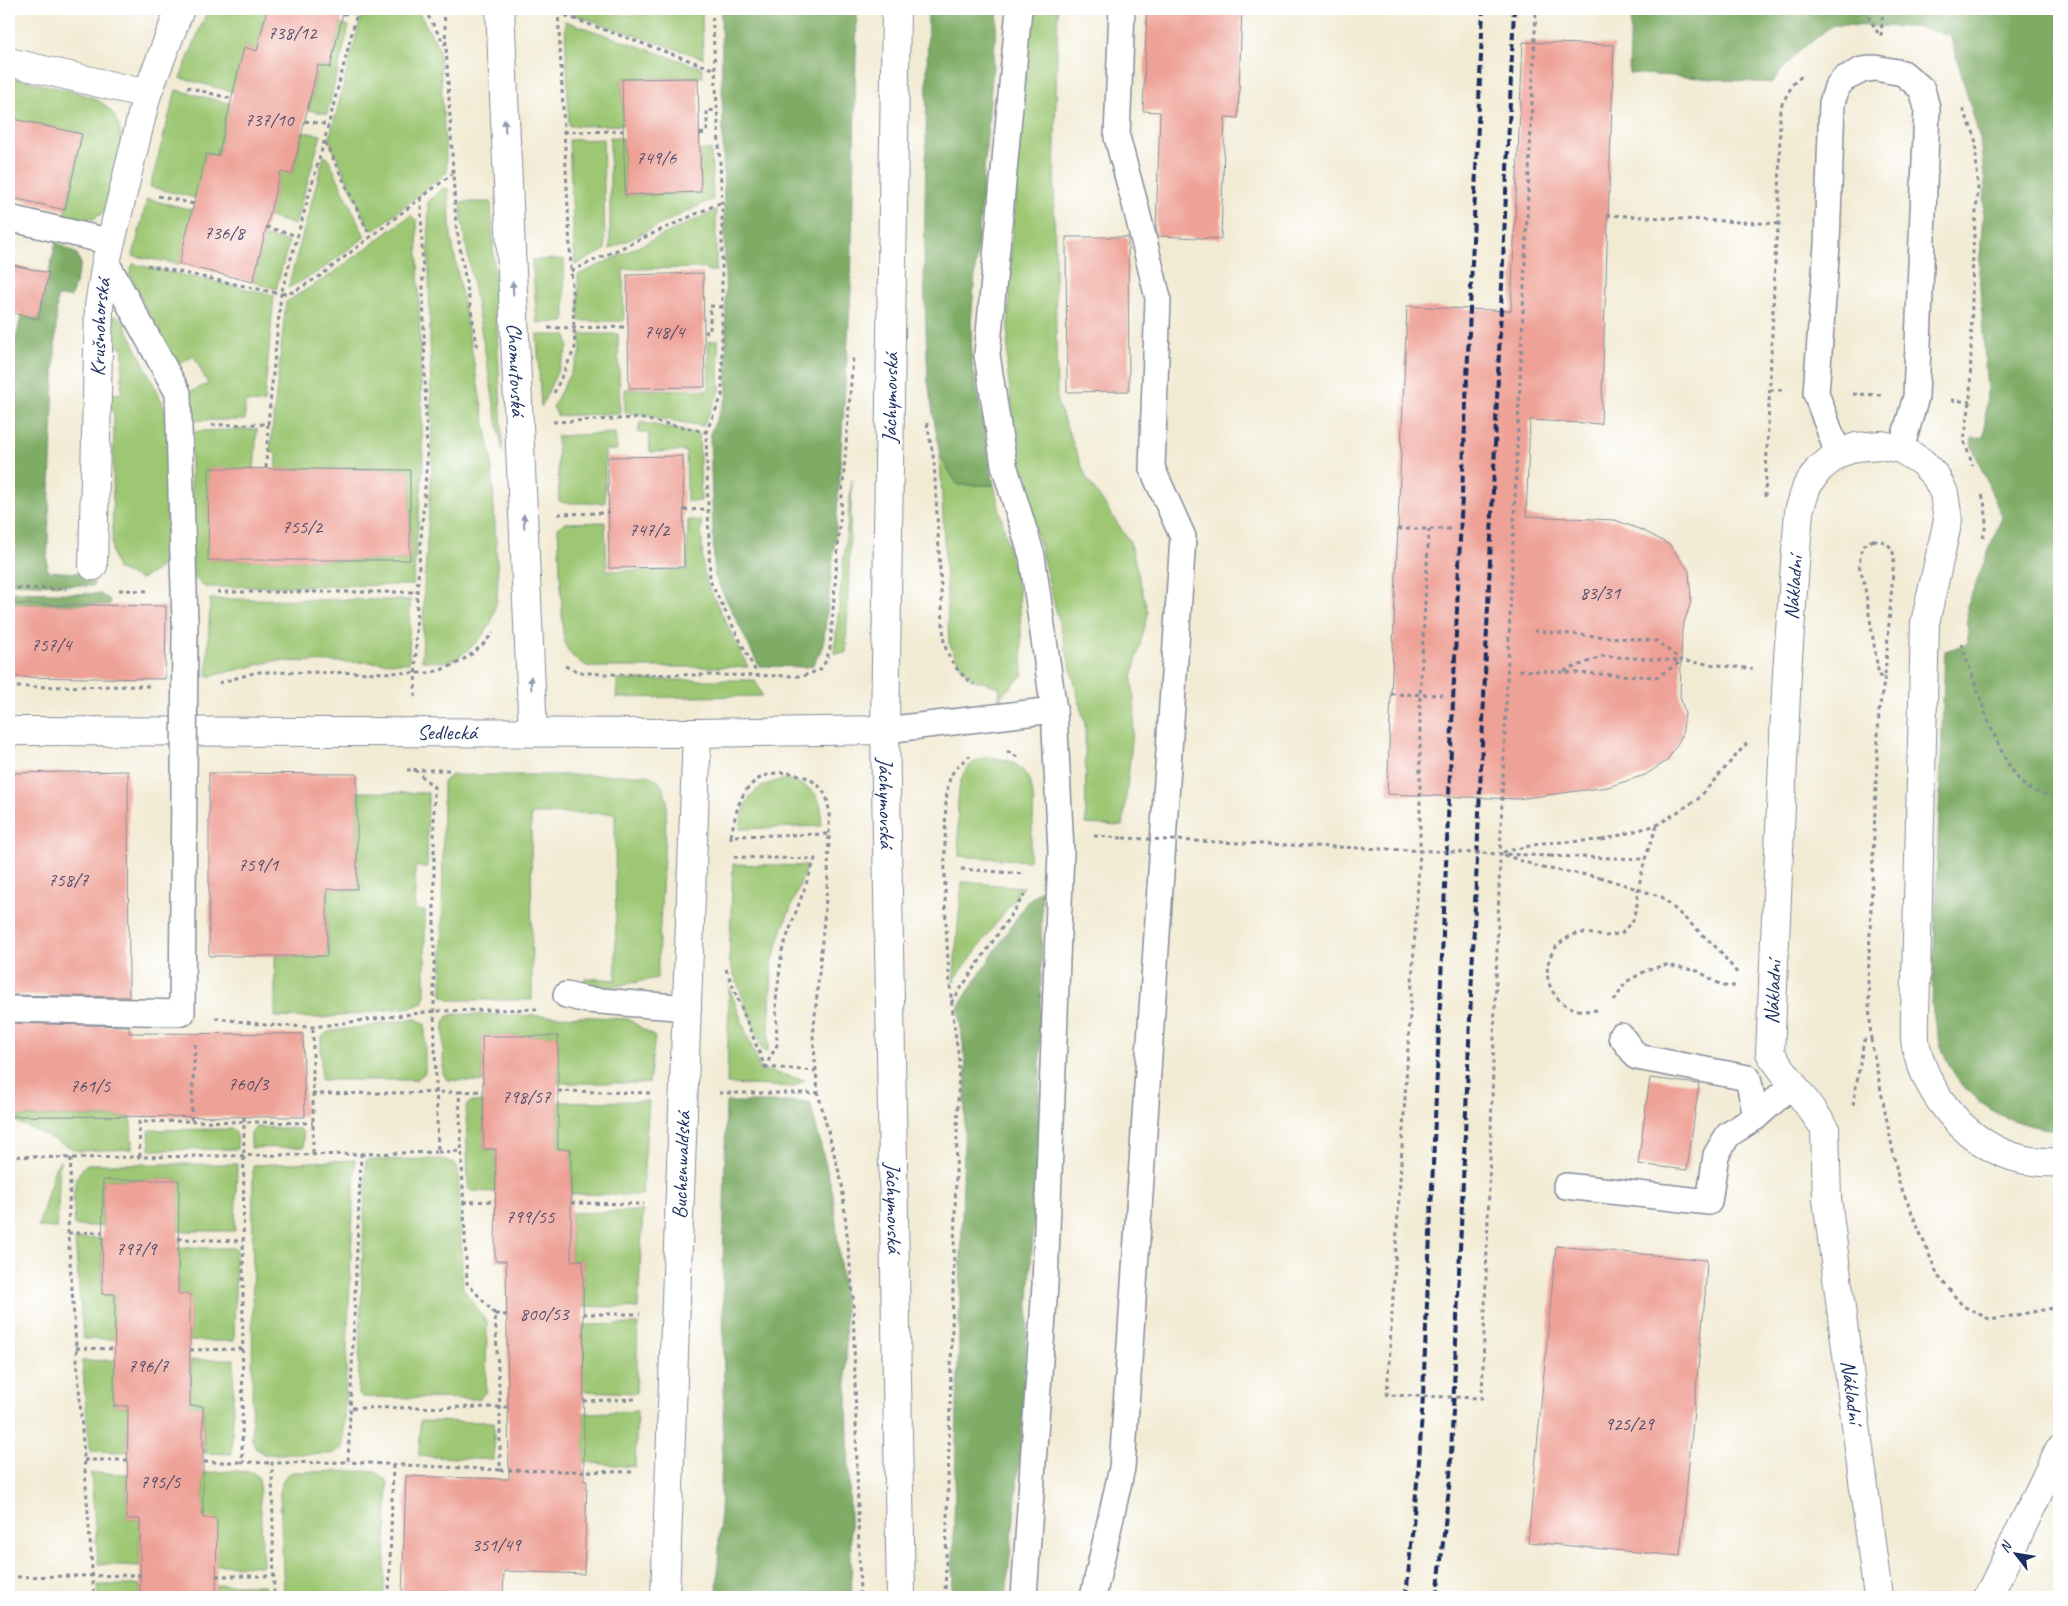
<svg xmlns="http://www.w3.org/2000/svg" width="2068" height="1606" viewBox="0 0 2068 1606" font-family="Caveat,sans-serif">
  <rect width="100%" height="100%" fill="#fff"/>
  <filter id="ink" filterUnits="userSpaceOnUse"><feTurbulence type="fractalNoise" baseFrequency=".02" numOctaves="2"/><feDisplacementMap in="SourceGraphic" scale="10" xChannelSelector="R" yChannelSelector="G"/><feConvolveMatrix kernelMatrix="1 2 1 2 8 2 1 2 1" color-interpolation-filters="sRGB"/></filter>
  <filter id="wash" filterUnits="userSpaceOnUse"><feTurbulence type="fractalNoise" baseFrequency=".0096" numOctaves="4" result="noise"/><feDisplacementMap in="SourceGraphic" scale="20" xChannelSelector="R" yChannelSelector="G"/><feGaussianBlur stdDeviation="1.12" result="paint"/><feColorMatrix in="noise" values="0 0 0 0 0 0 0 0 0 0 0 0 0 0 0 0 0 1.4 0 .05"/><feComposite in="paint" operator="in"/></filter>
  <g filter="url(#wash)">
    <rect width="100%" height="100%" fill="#f2ebd4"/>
    <g fill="#9dc773" stroke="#5c7b68">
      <polygon points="208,9 267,9 257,51 245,47 234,92 180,78"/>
      <polygon points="373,9 417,9 439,49 447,172 375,230 368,225 329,140 362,14"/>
      <polygon points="563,9 620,9 621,15 702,12 703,58 563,11"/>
      <polygon points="1030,9 1058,9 1054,187 1057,402 1086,477 1130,542 1148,613 1132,677 1135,712 1123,826 1086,824 1085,724 1019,465 1007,367 1011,246"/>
      <polygon points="565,21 702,68 703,77 622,79 623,125 569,126"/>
      <polygon points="340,23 349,26 327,114 308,110 318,65 330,68"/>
      <path d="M 9,77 C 25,81 41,84 58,88 C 94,96 120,102 122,146 C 123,160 112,195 108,210 L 93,219 L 64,217 L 82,134 L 9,118 Z"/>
      <polygon points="176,90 232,104 218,156 206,154 196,198 150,187"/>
      <polygon points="303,132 321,135 295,225 269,217 280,171 292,174"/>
      <polygon points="610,137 623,138 625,195 701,192 700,151 711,149 713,199 610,249"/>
      <polygon points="603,139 605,250 575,265 569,140"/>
      <polygon points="324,156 328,158 365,237 318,272 288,288"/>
      <polygon points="443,188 448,189 451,236 491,457 498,577 497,600 491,623 480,639 467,651 456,659 444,662 422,661 424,590 432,462 428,202"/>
      <polygon points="147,199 193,210 179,264 133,256"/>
      <polygon points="461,202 491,202 503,455 462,221"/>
      <polygon points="716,210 716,271 707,271 706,268 623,269 624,321 579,321 578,275"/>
      <polygon points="411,215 417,221 423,464 413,585 205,587 191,575 191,437 195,432 200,431 257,429 254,469 209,468 209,560 410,560 410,470 276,469 277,455 270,451 286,302 332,274"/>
      <polygon points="264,236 289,242 276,289 253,282"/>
      <polygon points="564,259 565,322 537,323 532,260"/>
      <polygon points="133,264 274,295 264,403 245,402 245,420 192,420 192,408 188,393 208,384 194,356 175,366 129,274"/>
      <path d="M 117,316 L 123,321 L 162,402 L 169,421 L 166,551 C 162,570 157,571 140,579 L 117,569 L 112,552 L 114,413 L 106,403 L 106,393 L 121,394 L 123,347 L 107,347 L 111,317 Z"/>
      <polygon points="580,334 618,334 620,413 558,416 553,407 581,352"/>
      <polygon points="537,335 567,335 568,348 541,407"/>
      <polygon points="718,340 720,390 703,426 625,412 625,389 709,390 708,341"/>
      <polygon points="640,422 699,434 701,501 687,501 686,451 650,452 649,433 638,433"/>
      <polygon points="615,433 617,450 605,450 605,503 564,503 559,501 557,436"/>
      <polygon points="940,456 958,485 994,485 1019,593 1023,675 999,698 1000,687 971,679 960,665 949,643"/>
      <polygon points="852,480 846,653 834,653"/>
      <path d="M 688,520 L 701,520 L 703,568 L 708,586 L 748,667 L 590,667 C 572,660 566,651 563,634 L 558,528 L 564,523 L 605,522 L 607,571 L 687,570 Z"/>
      <polygon points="210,599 410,600 409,663 274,661 207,677"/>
      <polygon points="617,680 755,680 762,696 616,698"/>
      <path d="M 986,757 C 1050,759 1032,817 1029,861 L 959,856 C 959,834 953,787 966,770 C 971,763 978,760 986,757 Z"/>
      <path d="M 451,775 L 647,775 C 661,779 663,788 667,800 L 657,978 L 612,987 L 582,986 L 585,978 L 616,980 L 615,813 L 531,814 L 532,1000 L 451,1000 L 442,995 L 443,782 Z"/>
      <path d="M 787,779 C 815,789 824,795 821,826 L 740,829 C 744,796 755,784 787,779 Z"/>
      <polygon points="357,792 428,793 427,867 415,867 415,910 425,911 425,998 423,1003 413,1007 323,1018 275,1017 275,956 327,956 327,889 357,889"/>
      <polygon points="733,864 807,866 782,930 772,964 768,1051 763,1051 729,961"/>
      <polygon points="962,882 1023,887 953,982"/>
      <polygon points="729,987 760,1069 805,1080 794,1087 727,1084"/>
      <polygon points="455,1014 595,1017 628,1019 655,1037 649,1083 558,1083 558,1036 482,1036 483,1082 447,1080 443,1073 444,1022 448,1016"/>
      <polygon points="415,1019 423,1022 425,1024 425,1073 416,1080 321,1080 321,1038 328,1032"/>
      <polygon points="649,1101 642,1195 571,1194 571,1149 558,1149 558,1102"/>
      <polygon points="470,1102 483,1102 484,1149 496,1149 496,1192 472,1191 468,1188 466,1106"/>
      <polygon points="9,1116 131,1117 132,1149 78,1151 11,1119"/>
      <polygon points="256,1127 300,1129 303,1133 304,1147 251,1148 251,1134"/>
      <path d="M 232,1129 C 239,1134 237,1140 237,1149 L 150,1150 L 149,1130 Z"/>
      <polygon points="442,1159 454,1163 458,1169 463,1288 487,1323 486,1392 479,1399 362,1397 358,1393 366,1160"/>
      <polygon points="60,1160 57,1228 38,1227 55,1168"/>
      <polygon points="355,1160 343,1448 332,1454 264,1454 256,1449 252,1439 253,1165"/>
      <path d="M 87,1164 L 237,1164 L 235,1231 L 178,1231 L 178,1180 L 103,1180 L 102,1226 L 75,1226 C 74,1205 69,1179 87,1164 Z"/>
      <polygon points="643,1211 638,1308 583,1306 583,1260 571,1261 571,1213"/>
      <polygon points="102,1238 102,1294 115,1294 115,1339 83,1339 75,1239"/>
      <polygon points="178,1248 236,1248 234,1341 190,1341 190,1294 178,1294"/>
      <polygon points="638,1324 636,1393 583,1391 583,1325"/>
      <polygon points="234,1359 232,1454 204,1453 203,1406 190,1406 191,1360"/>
      <polygon points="115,1360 114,1406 128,1406 127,1452 90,1451 82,1361"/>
      <polygon points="637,1411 635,1467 584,1462 583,1413"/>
      <polygon points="420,1421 494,1422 494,1460 419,1456"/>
      <polygon points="232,1471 252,1472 259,1478 263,1566 216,1565 203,1518 203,1473"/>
      <path d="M 375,1471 L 388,1482 L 384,1597 L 284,1597 L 280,1494 C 281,1483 282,1477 292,1472 Z"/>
      <polygon points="91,1473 127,1474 127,1519 140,1519 140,1566 98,1564"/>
      <polygon points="98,1585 140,1585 140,1597 99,1597"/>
      <polygon points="216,1585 264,1585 265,1597 216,1597"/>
    </g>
    <g fill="#7eac65" stroke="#4c6e62">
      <polygon points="766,9 857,9 851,291 836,530 824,639 821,651 812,666 805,667 759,666 715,577 714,563 710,434 727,396 721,13"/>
      <polygon points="928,9 998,9 971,321 972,362 994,485 958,485 940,456 928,382 924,275"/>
      <path d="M 1631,9 L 2059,9 L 2059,1130 C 1983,1124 1939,1079 1932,1003 L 1945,651 L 1968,644 L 1967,606 L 2002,517 L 1971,444 L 1972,438 L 1984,437 L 1987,393 L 1979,271 L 1985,185 L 1980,139 L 1950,35 L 1915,27 L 1833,25 L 1799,51 L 1771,83 L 1629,73 Z"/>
      <polygon points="56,242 77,254 81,264 71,297 57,297 47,571 97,574 93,586 9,583 9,367 22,313 38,319"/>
      <polygon points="9,592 100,594 110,600 109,605 11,604 11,677 9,677"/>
      <polygon points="1042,889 1039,1128 1020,1456 1006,1597 952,1597 966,1066 958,1007 1027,902"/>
      <polygon points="726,1102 810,1102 833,1194 845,1312 852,1597 717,1597 724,1401 723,1270"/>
    </g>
    <g id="blocks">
      <g fill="#eea196">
        <polygon points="267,9 344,9 330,68 318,65 292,174 280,172 253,282 179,264 206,154 218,156 244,47 257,51"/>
        <polygon points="1147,9 1242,9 1238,118 1225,117 1221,239 1158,236 1156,228 1160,112 1143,111"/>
        <polygon points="1523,42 1614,45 1601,424 1530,420 1526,516 1615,520 1644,531 1670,545 1689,571 1691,601 1682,629 1680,696 1685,714 1682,736 1667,761 1645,775 1608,787 1517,799 1387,794 1407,306 1511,311"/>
        <polygon points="698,78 701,192 625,195 622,79"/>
        <polygon points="9,118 82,134 65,210 9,197"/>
        <polygon points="1066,237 1128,237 1129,391 1067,392"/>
        <polygon points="9,264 49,273 38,319 9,312"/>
        <polygon points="703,273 705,387 629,388 627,275"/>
        <polygon points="683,456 684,567 609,568 608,457"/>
        <polygon points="209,468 410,470 410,560 208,560"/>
        <polygon points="11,604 166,606 165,679 11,677"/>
        <polygon points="128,771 129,997 9,995 10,773"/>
        <polygon points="209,773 357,774 357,889 327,889 327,956 209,956"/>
        <polygon points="9,1023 129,1026 129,1033 303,1034 305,1117 9,1116"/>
        <polygon points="482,1036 558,1036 558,1149 571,1149 571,1261 583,1260 584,1481 587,1481 584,1574 504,1571 503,1597 402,1597 406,1476 509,1479 506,1261 495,1261 496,1149 484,1149"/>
        <polygon points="1650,1078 1699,1084 1687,1170 1638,1164"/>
        <polygon points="103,1180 179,1180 178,1294 190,1294 190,1406 203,1406 203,1518 217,1518 216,1597 140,1597 140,1519 127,1519 128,1406 114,1406 115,1294 102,1294"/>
        <polygon points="1556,1246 1707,1260 1705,1296 1680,1556 1528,1542"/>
      </g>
    </g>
  </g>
  <g filter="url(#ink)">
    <use href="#blocks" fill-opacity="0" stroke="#868d99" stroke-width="1"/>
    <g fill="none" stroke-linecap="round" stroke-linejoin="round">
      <g stroke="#868d99" stroke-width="28">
        <g id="service">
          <polyline points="9,218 111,242"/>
          <polyline points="106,262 178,393 185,623"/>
          <polyline points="1838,454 1816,393 1827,245 1832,103 1837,87 1844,79 1862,70 1875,68 1903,73 1922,89 1927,108 1916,397 1901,449"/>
          <polyline points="885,730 1054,710 1032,556 1004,465 987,355 1019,9"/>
          <polyline points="566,995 587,1000 688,1008"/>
          <polyline points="9,1009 182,1013 184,785"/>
          <polyline points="1621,1036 1637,1057 1748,1078 1756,1117"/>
          <polyline points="1566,1186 1709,1202 1716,1155 1728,1135 1756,1117 1793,1084"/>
          <polyline points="1024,1597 1045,1285 1061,851 1054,710"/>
          <polyline points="1093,1597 1122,1468 1183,537 1152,468 1158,298 1135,204 1117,137 1122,9"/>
        </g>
      </g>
      <g stroke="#868d99" stroke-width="30">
        <g id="minor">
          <path id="s1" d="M 500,9 L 533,732"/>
          <polyline points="9,62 147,94"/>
          <path id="s2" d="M 93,566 L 99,306 L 106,262 L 147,94 L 180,9"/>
          <path id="s3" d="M 9,731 L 697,733 L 885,730"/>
          <path id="s4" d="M 665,1597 L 697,733"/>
          <path id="s5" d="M 1878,1597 L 1827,1199 L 1825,1128 L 1770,1053 L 1787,671 L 1799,511 L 1807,486 L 1819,469 L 1838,454 L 1856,447 L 1881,445 L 1901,449 L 1922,462 L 1936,477 L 1944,493 L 1948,520 L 1925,623 L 1915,1016 C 1915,1025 1914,1037 1916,1046 C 1928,1098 1969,1146 2021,1159 C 2033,1162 2047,1162 2059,1163"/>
        </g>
      </g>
      <g stroke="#868d99" stroke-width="30">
        <g id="tertiary">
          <path id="s6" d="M 896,9 L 885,730 L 901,1597"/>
          <polyline points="1988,1597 2059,1450"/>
        </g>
      </g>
      <g stroke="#868d99" stroke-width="3" stroke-dasharray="4 4" stroke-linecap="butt">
        <polyline points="358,9 324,142 281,294 293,292 320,276 452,174"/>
        <polyline points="424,9 445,45"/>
        <polyline points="444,9 456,225 478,350"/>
        <polyline points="712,9 722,202 722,396 706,432 710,581 758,676"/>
        <polyline points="1864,9 1878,33"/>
        <polyline points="558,13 716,70"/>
        <polyline points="343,14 356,13 366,9"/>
        <polyline points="1881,36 1883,9"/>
        <polyline points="187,87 232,99"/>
        <polyline points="1963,109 1975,136 1978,188 1973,248 1970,402 1964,441 1973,466"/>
        <polyline points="305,121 329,125"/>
        <polyline points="564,132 623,131"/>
        <polyline points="700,134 707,132 707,110 718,111"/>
        <polyline points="325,142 371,238"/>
        <polyline points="158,196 194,204"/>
        <polyline points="1607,215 1779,224"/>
        <polyline points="266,227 298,236"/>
        <polyline points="147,265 281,294 268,424 212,425"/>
        <polyline points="571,271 722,202"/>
        <polyline points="548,328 628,327"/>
        <polyline points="704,332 710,332 710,306 722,307"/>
        <polyline points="1770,390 1782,390"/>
        <polyline points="554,393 575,348 558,9"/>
        <polyline points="1853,394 1882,395"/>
        <polyline points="1951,400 1970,402"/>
        <polyline points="553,422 638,418 706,432"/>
        <path d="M 927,423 L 934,461 L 944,643 C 950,662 958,673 974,684"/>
        <polyline points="266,468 268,424"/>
        <path d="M 1982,495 C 1987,510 1987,524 1983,538"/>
        <polyline points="1765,497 1776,240 1779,224 1780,108 1793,84 1804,74"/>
        <polyline points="684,510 708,509"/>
        <polyline points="558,514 608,513"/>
        <polyline points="1398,529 1451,529"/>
        <polyline points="1429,529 1420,694 1420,850 1387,1395 1482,1398 1502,799 1536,9"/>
        <path d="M 1873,540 C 1885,540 1892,545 1894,557 L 1885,676 L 1879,676 L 1864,582 L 1859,565 L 1862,546 Z"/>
        <polyline points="9,588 66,589"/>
        <polyline points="119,590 151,591"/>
        <polyline points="217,592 417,592"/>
        <polyline points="1534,631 1657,641 1682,661 1753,669"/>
        <path d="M 1961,644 C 1975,680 1998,763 2026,787 C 2034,793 2050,795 2059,796"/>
        <polyline points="565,666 579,672 601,674 803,676 820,670 826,661 830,648 853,357"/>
        <polyline points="1519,670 1657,677 1682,661"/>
        <polyline points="1564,671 1603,656 1682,661"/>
        <path d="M 219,683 L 257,672 L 428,673 C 455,668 476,654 493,633"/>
        <polyline points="9,687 151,686"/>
        <polyline points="1391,694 1444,695"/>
        <polyline points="415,697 417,592 427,461 421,200"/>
        <polyline points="1007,751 1021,759"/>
        <polyline points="415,768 415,770 451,770"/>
        <path d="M 731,836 C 735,817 738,796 753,783 C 774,764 818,772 827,799 C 830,810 829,823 829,834"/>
        <polyline points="1094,836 1123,838"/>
        <polyline points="731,840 731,836 829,834 828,877 813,1037 818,1093 842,1184 853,1296 860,1597"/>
        <polyline points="1602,840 1657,825 1698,799 1747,743"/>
        <polyline points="1550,856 1645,859"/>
        <polyline points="961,869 1025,874"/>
        <polyline points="1600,877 1662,897 1719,950 1738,974"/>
        <polyline points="726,969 765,1067 777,1045 776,1001 782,951 815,859 730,857"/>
        <polyline points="1614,1001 1626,982 1649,969 1666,965 1698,971 1723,986 1738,986"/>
        <polyline points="951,1003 1025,894"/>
        <path d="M 1597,1010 C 1546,1019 1528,954 1573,935 C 1583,931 1592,934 1603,936 C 1609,936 1616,934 1622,933 L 1633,920 L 1637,905 L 1638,890 L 1645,859 L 1657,825"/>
        <polyline points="215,1018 266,1025 313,1027 434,1011 537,1009"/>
        <polyline points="1871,1040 1868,982 1879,711 1885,676"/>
        <polyline points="195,1044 191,1121 139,1122 140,1157 361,1154 348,1462 272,1463 274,1597"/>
        <polyline points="765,1067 815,1071"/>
        <polyline points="558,1091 650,1093"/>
        <polyline points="459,1092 483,1091"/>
        <polyline points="719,1093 818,1093"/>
        <polyline points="312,1094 459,1092 467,1283 495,1314 500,1407 500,1470 348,1462"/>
        <polyline points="1853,1105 1864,1040 1871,1040 1899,1182 1938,1276 1963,1306 1991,1320 2059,1307"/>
        <polyline points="244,1117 242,1462 272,1463"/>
        <polyline points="191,1121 313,1123"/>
        <polyline points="438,1152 461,1151"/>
        <polyline points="313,1153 313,1027"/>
        <polyline points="361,1154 438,1152 434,1011 434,787 415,770 407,770"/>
        <polyline points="9,1156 71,1158 140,1157"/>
        <polyline points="71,1158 68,1233 94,1597"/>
        <polyline points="463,1202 496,1201"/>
        <polyline points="571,1203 644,1204"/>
        <polyline points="68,1233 102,1232"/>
        <polyline points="178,1239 243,1241"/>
        <polyline points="495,1314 507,1315"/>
        <polyline points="583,1314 640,1314"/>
        <polyline points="76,1348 115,1349"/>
        <polyline points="190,1350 242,1349"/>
        <polyline points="583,1401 637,1399"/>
        <polyline points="352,1408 508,1407"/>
        <polyline points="84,1460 128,1460"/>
        <polyline points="204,1462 242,1462"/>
        <polyline points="500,1470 635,1472"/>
        <polyline points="216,1576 274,1576"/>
        <polyline points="9,1577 141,1575"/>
        <polyline points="389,1597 393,1465"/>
        <path d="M 945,1597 L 959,1060 C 948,988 944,916 945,843 C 946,822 944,798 950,778 C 954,768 962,762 970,756"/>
      </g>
      <use href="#service" stroke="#fff" stroke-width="25"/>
      <use href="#minor" stroke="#fff" stroke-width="28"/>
      <use href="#tertiary" stroke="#fff" stroke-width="28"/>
      <g stroke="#1b2f5e" stroke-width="4" stroke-dasharray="8 4" stroke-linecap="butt">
        <polyline points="1406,1597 1419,1462 1423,1396 1483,9"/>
        <polyline points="1437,1597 1450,1479 1514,9"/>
      </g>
      <g stroke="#868d99" stroke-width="28" stroke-linecap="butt">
        <polyline id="service-bridge" points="184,785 185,623"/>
      </g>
      <g stroke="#868d99" stroke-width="3" stroke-dasharray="4 4" stroke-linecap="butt">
        <polyline points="1123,838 1550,856"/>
        <polyline points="1503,852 1543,843 1602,840"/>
        <polyline points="1504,855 1543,868 1600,877"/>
      </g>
      <use href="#service-bridge" stroke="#fff" stroke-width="25"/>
    </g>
    <defs><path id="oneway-solid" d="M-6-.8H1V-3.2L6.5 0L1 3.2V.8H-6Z" transform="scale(1.25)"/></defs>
    <g fill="#8d97ae">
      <use href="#oneway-solid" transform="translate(505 126) rotate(-93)"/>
      <use href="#oneway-solid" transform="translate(513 288) rotate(-93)"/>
      <use href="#oneway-solid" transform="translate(524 521) rotate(-93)"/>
      <use href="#oneway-solid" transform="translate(531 683) rotate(-93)"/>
    </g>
  </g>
  <g text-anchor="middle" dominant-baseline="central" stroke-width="5" stroke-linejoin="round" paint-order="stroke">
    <g font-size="19" fill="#504c6c">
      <text x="292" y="33">738/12</text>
      <text x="269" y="120">737/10</text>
      <text x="656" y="158">749/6</text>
      <text x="224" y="233">736/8</text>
      <text x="664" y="332">748/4</text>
      <text x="302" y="527">755/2</text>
      <text x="649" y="530">747/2</text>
      <text x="1600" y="593">83/31</text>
      <text x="51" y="645">757/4</text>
      <text x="258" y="865">759/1</text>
      <text x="68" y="880">758/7</text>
      <text x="248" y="1084">760/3</text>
      <text x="90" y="1086">761/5</text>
      <text x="526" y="1097">798/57</text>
      <text x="530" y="1217">799/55</text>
      <text x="136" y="1249">797/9</text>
      <text x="544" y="1314">800/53</text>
      <text x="148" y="1366">796/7</text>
      <text x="1629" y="1424">925/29</text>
      <text x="160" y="1482">795/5</text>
      <text x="496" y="1545">351/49</text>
    </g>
    <g font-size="21" fill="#1b2f5e" stroke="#fff">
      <text stroke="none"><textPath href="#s2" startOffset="239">Krušnohorská</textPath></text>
      <text stroke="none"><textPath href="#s1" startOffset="361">Chomutovská</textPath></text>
      <text transform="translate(890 398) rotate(-89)">Jáchymovská</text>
      <text stroke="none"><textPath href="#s5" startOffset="1031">Nákladní</textPath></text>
      <text stroke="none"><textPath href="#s3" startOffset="438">Sedlecká</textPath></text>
      <text stroke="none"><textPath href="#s6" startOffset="794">Jáchymovská</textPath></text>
      <text stroke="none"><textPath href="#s5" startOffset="626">Nákladní</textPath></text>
      <text stroke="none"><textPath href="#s4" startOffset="432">Buchenwaldská</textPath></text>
      <text stroke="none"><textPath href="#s6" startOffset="1199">Jáchymovská</textPath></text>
      <text transform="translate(1852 1392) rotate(83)">Nákladní</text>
    </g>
  </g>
  <rect width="2068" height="1606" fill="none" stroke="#fff" stroke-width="30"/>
  <g transform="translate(2016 1554) rotate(301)" stroke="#ffffff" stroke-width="4" paint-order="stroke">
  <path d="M0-4L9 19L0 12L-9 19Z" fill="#1b2f5e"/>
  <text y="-8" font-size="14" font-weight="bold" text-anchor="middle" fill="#1b2f5e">N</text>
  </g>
</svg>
